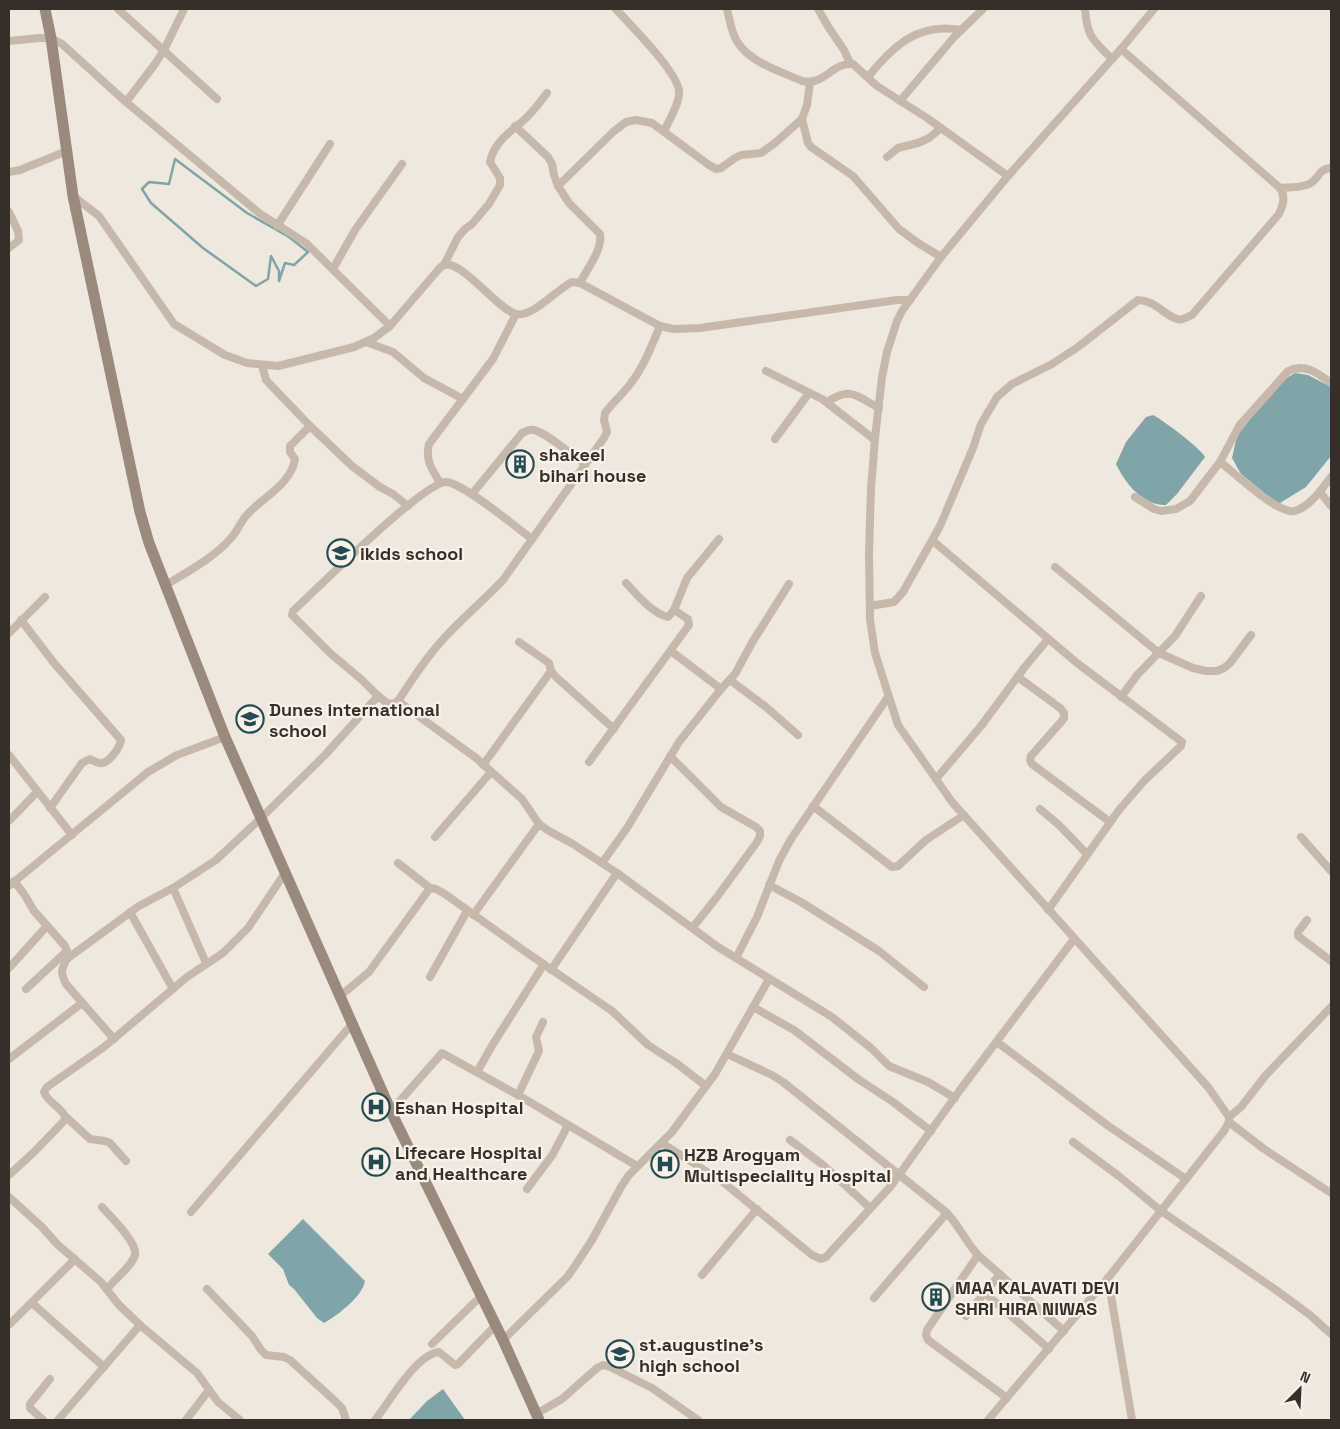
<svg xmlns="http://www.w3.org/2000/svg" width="1340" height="1429" viewBox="0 0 1340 1429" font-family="'Space Grotesk',sans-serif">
  <rect width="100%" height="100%" fill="#efe8de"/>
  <g fill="#80a5a9">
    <path d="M 1295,373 L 1308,375 L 1331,387 L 1331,456 L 1306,487 L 1280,503 L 1274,501 L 1241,474 L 1232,458 L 1236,440 L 1240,432 C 1252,417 1279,380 1295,373 Z"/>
    <path d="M 1153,415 C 1163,420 1200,448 1205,457 L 1177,494 L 1166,505 C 1143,506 1125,483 1116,464 L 1126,442 L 1146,417 Z"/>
    <path d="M 303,1219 L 365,1281 C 363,1296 337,1316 324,1323 L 317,1318 L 294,1289 L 289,1285 L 283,1269 L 268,1254 Z"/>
    <polygon points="443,1389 465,1420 409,1420 427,1401"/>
  </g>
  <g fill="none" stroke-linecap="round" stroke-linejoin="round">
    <polygon stroke="#80a5a9" stroke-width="2.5" points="175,159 247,213 289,237 308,252 294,265 285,263 279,281 279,271 271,256 268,279 256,286 203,248 151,203 142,189 149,182 169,184"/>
    <g stroke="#c6b9ab" stroke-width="8">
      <polyline points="118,9 217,99"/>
      <path d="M 616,9 C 630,25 679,73 679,92 C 680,102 669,121 664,131"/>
      <path d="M 727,9 C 730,20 731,33 738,43 C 751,63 782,72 802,81 C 825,86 832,62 853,64 L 877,86 L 927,118 L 1008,176"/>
      <polyline points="818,9 829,28 844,50 850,63"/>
      <path d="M 1085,9 C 1087,37 1093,40 1112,59"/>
      <path d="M 9,41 L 39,38 L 51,38 L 62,44 L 126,102 L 259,213 L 306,243 L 390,326 L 438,270 C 440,268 441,266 444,265 C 461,259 498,310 516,314 C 532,318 557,289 572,282 L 580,283 L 660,326 L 673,329 L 700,328 L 897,300 L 910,300"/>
      <path d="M 868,77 C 893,46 918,22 961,30"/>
      <polyline points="900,101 955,36 983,9"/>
      <polyline points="126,102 155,64 165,48 184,9"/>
      <polyline points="802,119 808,143 811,147 853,176 899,229 918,243 941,257"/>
      <path d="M 515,126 L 548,157 L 552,164 L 554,175 L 558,186 L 569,203 L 600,234 C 603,249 587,269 580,283"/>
      <polyline points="887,157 898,148 918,143 929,138 941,128"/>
      <polyline points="9,172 20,170 67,151"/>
      <polyline points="558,186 613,132 626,122 636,120 652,123 709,165 716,169 721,168 735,158 741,155 761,153 775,143 802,119 807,105 810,83"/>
      <path d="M 1280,188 C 1289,187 1301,188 1309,184 C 1320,179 1317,169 1331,168"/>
      <polyline points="73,196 99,216 174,324 225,355 247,363 278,366 354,347 374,338 390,326"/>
      <polyline points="9,212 18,231 19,240 9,248"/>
      <polyline points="277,226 330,144"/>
      <path d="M 444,265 L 458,237 L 465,229 L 472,224 L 489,204 L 500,185 L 500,178 L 490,162 C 494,142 510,132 524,120 C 533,112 540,102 547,93"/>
      <polyline points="333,269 355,230 402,164"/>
      <polyline points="366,342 393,352 424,378 463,399"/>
      <polyline points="766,371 822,399 875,440"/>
      <path d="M 827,402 C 851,386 856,396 879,408"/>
      <polyline points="310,426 352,466 380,487 393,494 408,506"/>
      <polyline points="775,439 809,393"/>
      <path d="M 1220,462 C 1235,473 1277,514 1294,511 C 1309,508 1322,489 1331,477"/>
      <path d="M 440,483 C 432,469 425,461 429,444 L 493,359 L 516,314"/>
      <polyline points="1320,492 1331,506"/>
      <path d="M 472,494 L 522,433 C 526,431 529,429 534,430 C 547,433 573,456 585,464"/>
      <path d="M 1135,497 L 1154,509 L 1161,511 L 1176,509 L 1190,501 L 1220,462 L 1239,426 L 1288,371 C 1305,363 1318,373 1331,383"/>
      <path d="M 532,539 C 516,527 464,484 447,482 C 425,480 315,591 293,611 L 292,615 L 330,653 L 362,680 L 378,696 L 387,703 L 393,704 L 398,701 L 476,758 L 522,799 L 539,824 L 549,831 L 573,844 L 617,873 L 718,947 L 832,1017 L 871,1048 L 889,1066 L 928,1082 L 955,1098"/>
      <polyline points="933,541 1077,663 1182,742 1181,746 1144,781 1119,810 1048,910"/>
      <polyline points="1055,567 1159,653 1193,668 1206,671 1217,671 1224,668 1230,663 1251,635"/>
      <path d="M 166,585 C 187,572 215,557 231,538 C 237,532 240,523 246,516 C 261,498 291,485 295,459 L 290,452 L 290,446 L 310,426 L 266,380 L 262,365"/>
      <path d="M 870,606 L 894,602 L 903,592 L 940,526 L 973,448 L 981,424 L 997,397 L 1012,384 L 1052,364 L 1078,347 L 1138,300 C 1157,301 1163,315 1177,319 C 1182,321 1187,317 1192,315 L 1279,214 C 1283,205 1286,197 1280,188 L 1121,49"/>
      <polyline points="674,610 687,578 719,539"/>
      <path d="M 21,620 L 54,663 L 121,740 C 120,747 110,762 102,763 C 98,764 94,761 90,759 L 82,763 L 50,808"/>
      <polyline points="9,633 45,597"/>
      <polyline points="519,642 549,663 551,671 556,677 614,729"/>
      <polyline points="671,651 721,689"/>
      <polyline points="1018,677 1060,708 1064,713 1064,718 1061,722 1031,756 1030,760 1032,764 1110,822"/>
      <polyline points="730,680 766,707 798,735"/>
      <polyline points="1121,697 1138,674 1175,636 1201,596"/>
      <path d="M 398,701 C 413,678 428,655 447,635 C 465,616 485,599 503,580 L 604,438 L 607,432 L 604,420 L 605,413 C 613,402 623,394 631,383 C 644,366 652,345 660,326"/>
      <polyline points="9,755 72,835"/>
      <polyline points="670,756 721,807 756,827 760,831 760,836 757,842 717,897 693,927"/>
      <path d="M 589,762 L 689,625 L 688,619 L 674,610 L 668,617 C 653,614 636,594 626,583"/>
      <polyline points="483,765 551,671"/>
      <polyline points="936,779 981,726 1024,668 1048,639"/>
      <polyline points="813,806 892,867 898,866 926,840 964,815"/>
      <polyline points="1040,809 1059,825 1087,854"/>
      <polyline points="9,821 37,792"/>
      <polyline points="435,837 491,772"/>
      <polyline points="1301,837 1331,871"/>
      <polyline points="398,863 430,888 436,889 445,894 523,950 612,1011 648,1045 676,1063 706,1086"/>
      <polyline points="602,863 627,828 679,742 721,689 735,674 753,641 789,584"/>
      <path d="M 14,881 L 24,894 L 34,911 L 65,946 C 71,959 64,960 62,971 C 62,976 64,980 66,984 L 114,1039"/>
      <polyline points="769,885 801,902 879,951 924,987"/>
      <polyline points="9,886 148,772 177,755 225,737"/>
      <polyline points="173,888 206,963"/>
      <polyline points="130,912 173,989"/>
      <polyline points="473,915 539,824"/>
      <polyline points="1307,920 1298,932 1298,936 1331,961"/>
      <polyline points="68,958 139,906 173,888 216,860 261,818 325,755 378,696"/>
      <polyline points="736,958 757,917 779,861 791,839 888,697"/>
      <polyline points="9,968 47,926"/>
      <polyline points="551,970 617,873"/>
      <polyline points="430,977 467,911"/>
      <polyline points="26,989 67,951"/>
      <polyline points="340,996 369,972 430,888"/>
      <polyline points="753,1007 794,1030 858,1079 893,1102 931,1131"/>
      <polyline points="997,1042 1107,1125 1186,1179"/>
      <path d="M 727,1054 L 772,1075 L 783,1082 L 947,1213 C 959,1226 966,1242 978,1255 L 1064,1331"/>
      <polyline points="9,1059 82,1003"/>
      <polyline points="477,1072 493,1044 544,964"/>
      <polyline points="518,1095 539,1051 536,1037 543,1022"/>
      <polyline points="391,1111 442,1053 518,1095 637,1166"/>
      <polyline points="65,1116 90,1139 105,1141 110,1143 126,1161"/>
      <polyline points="1229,1117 1241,1107 1266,1075 1331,1007"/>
      <polyline points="1229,1122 1264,1149 1331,1193"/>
      <polyline points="790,1140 823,1165 870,1208"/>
      <polyline points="1073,1142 1120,1177 1161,1211 1276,1290 1310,1315 1331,1334"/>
      <polyline points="662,1143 723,1182 812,1255 821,1259 826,1257 891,1186 960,1090 1074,939"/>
      <path d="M 9,1175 L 34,1152 L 64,1121 L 65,1116 C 60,1106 48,1103 44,1092 L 47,1087 L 104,1047 L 187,977 L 223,953 L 248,928 L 285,873"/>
      <polyline points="527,1189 553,1154 568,1125"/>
      <polyline points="9,1197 42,1227 57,1244 101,1282 119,1305 140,1325 197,1373 218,1402 240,1420"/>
      <path d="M 102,1207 C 110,1216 138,1243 135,1255 C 132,1266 114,1280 107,1289"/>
      <polyline points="191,1212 352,1024"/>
      <polyline points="978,1255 927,1330 926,1335 928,1340 1007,1398"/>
      <polyline points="702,1275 757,1209"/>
      <polyline points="1108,1278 1132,1420"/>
      <polyline points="207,1289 252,1336 261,1350 266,1355 284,1357 290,1360 335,1401 342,1408 346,1420"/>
      <polyline points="985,1293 1049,1349"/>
      <polyline points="874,1298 947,1213"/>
      <polyline points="32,1303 104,1367"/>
      <polyline points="966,1316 1000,1274"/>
      <polyline points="9,1325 75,1259"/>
      <polyline points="503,1340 568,1276 577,1263 592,1240 621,1187 629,1175 672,1132 715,1074 769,979"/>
      <polyline points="432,1344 481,1296"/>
      <polyline points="536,1414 562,1399 597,1368 603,1365 608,1366 652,1388 698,1420"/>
      <polyline points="43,1420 30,1408 30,1404 50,1379"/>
      <polyline points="58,1420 140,1325"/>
      <polyline points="186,1420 209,1390"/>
      <path d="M 375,1420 C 389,1403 416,1354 439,1352 L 455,1365 L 458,1364 L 496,1325"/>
      <polyline points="988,1420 1108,1278 1224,1131 1229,1122 1229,1117 1208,1087 952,802 936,779 898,725 875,653 870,619 869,553 871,488 875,438 882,377 887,352 897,321 902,311 941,257 1008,176 1121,49 1154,9"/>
    </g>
    <polyline stroke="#9a897d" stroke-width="11" points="45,9 51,38 73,196 140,512 149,543 225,737 394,1118 503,1340 539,1420"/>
  </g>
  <defs>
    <g id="building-ring" transform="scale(1.4375)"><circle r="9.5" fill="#f8f2ea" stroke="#244b51" stroke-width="1.5"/><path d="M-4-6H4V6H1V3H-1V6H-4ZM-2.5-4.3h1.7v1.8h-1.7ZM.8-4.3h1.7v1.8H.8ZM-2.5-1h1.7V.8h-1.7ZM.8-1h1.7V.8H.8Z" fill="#244b51"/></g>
    <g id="school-ring" transform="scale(1.4375)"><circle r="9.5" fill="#f8f2ea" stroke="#244b51" stroke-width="1.5"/><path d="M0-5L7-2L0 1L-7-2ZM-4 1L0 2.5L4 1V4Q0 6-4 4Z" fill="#244b51"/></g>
    <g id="hospital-ring" transform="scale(1.4375)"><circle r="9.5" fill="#f8f2ea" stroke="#244b51" stroke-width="1.5"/><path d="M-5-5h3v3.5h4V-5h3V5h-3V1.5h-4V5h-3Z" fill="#244b51"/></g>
  </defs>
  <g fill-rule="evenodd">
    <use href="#building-ring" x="520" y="464"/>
    <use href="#school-ring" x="341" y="553"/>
    <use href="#school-ring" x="250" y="719"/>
    <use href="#hospital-ring" x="376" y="1107"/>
    <use href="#hospital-ring" x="376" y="1162"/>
    <use href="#hospital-ring" x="665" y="1164"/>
    <use href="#building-ring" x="936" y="1297"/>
    <use href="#school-ring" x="620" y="1354"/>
  </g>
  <g text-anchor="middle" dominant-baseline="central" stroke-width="4.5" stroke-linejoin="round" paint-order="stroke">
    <g font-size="18" font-weight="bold" fill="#352e29" stroke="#f8f2ea" text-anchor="start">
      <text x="539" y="454">shakeel<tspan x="539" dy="21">bihari house</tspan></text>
      <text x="360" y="553">ikids school</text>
      <text x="269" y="709">Dunes international<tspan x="269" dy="21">school</tspan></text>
      <text x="395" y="1107">Eshan Hospital</text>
      <text x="395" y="1152">Lifecare Hospital<tspan x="395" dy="21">and Healthcare</tspan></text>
      <text x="684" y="1154">HZB Arogyam<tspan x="684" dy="21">Multispeciality Hospital</tspan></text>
      <text x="955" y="1287">MAA KALAVATI DEVI<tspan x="955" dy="21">SHRI HIRA NIWAS</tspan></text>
      <text x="639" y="1344">st.augustine's<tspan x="639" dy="21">high school</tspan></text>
    </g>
  </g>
  <rect width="1340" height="1429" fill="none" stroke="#352e29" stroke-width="20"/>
  <g transform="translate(1300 1389) rotate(24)" stroke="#f8f2ea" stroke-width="4" paint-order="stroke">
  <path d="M0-4L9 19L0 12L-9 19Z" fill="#352e29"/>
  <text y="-8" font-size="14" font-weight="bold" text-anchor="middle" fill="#352e29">N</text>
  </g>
</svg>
